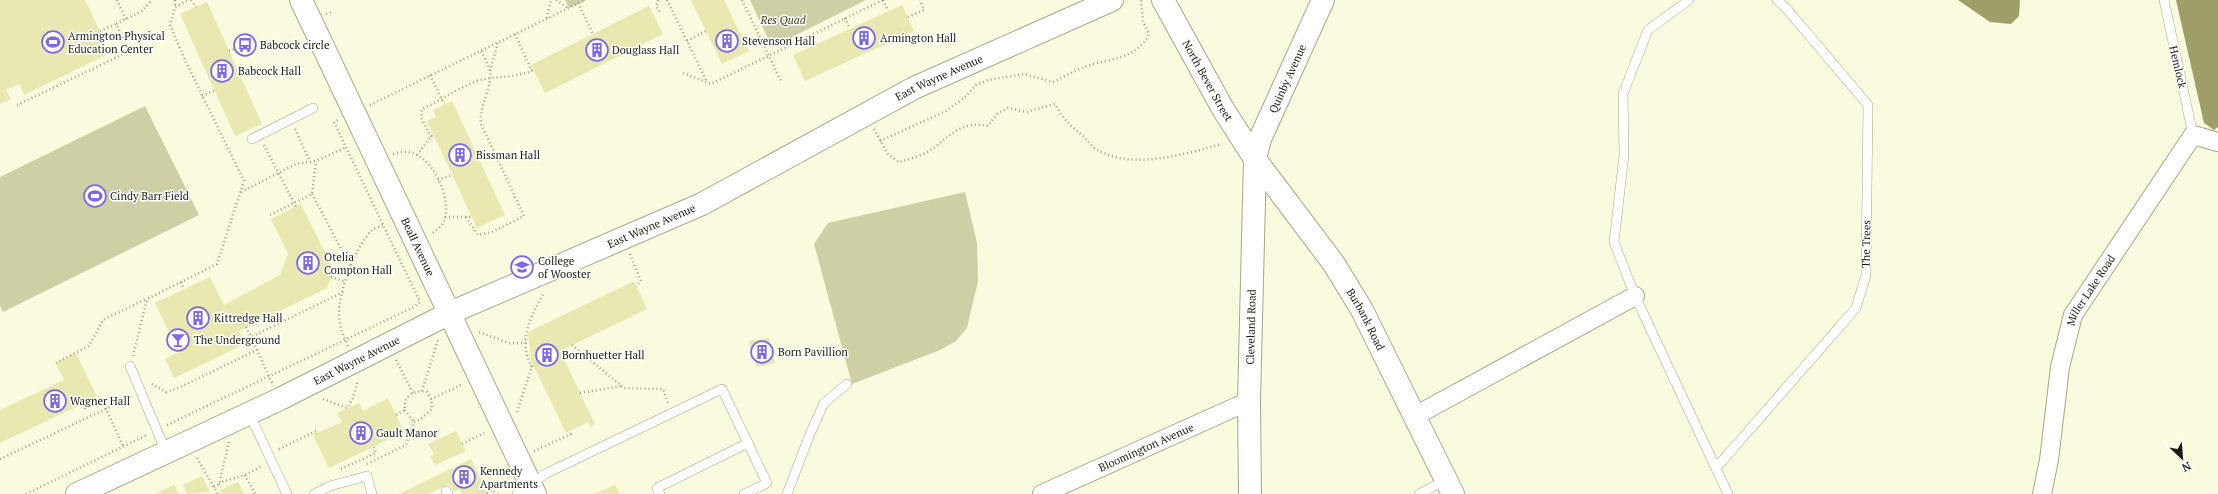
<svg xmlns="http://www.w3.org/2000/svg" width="2218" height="494" viewBox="0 0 2218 494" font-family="'PT Serif',serif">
  <rect width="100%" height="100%" fill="#fafbde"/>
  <g fill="#cfcfa6">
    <polygon points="565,0 587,0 569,8"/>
    <polygon points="750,0 866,0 772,47"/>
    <polygon points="145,106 199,215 3,312 0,306 0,177"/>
    <polygon points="965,192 977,243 978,281 967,328 956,341 940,350 852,384 814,244 828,223"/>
  </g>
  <g fill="#9e9e69">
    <polygon points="1958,0 2020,0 2019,16 2011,24 1990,22"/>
    <polygon points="2176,0 2218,0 2218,127 2214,130 2204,123"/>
  </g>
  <g fill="#e8e8b0">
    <polygon points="0,0 85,0 110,53 24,95 19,84 6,90 11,99 0,104"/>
    <polygon points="691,0 724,0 749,51 722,64"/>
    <polygon points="207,2 262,124 235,136 180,14"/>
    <polygon points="902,5 914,31 805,81 793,55"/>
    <polygon points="649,6 663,34 545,93 531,65"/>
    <polygon points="452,101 505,215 477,228 427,121 436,117 433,110"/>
    <polygon points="301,204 334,271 327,288 239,331 245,344 174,378 165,359 179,352 155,303 210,277 224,305 280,275 288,254 271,219"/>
    <polygon points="634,281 647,309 560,351 595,424 591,427 588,422 566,433 531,360 528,332"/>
    <polygon points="769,338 775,363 757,367 748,341"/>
    <polygon points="74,354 77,355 97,397 0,443 0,410 64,380 56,363"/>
    <polygon points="388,398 404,432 329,468 313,435 342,422 337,413 359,403 363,411"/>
    <polygon points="456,431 466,451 435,465 430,456 434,454 428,444"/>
    <polygon points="471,459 488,494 462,494 460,489 454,492 449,484 428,494 399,494"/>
    <polygon points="202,476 210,492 187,494 183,485"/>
    <polygon points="238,482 244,494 221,494 220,490"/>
    <polygon points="174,485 179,494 155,494"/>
    <polygon points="615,485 620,494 594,494"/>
  </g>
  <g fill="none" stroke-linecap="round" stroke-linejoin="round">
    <g stroke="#a7a78c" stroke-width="10">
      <g id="service">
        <polyline points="1689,0 1648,30 1623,94 1624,155 1614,242 1635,296 1728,494"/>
        <polyline points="2164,0 2193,135"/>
        <polyline points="252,139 313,108"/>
        <polyline points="130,366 166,452"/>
        <polyline points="249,413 287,494"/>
        <polyline points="1716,468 1856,308 1866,275 1868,105 1786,8 1777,0"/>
        <polyline points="446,491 448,494"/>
        <polyline points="314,494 330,486 367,476 372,494"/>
        <polyline points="517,494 545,474 722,389 767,483 744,494"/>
        <polyline points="660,494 657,488 748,443"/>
        <polyline points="787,494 810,434 824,403 847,384"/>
        <polyline points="1419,494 1446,480"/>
      </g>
    </g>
    <g stroke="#a7a78c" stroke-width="20">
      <g id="minor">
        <polyline points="1415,416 1635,296"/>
        <path id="s1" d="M 1042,494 L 1249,401"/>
        <path id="s2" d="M 2042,494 L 2049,460 L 2060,367 L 2073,315 L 2193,135 L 2218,142"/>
      </g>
    </g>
    <g stroke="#a7a78c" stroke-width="24">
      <g id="tertiary">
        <path id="s3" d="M 301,0 L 535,494"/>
        <path id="s4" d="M 77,494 L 280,399 L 450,313 L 702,204 L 914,88 L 1112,0"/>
      </g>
    </g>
    <g stroke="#a7a78c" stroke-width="24">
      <g id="secondary">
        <path id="s5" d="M 1163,0 L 1223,109 L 1255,159 L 1334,264 L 1362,310 L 1453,494"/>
      </g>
    </g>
    <g stroke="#a7a78c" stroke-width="24">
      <g id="primary">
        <path id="s6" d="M 1250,494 L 1249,401 L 1255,159 L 1260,139 L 1323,0"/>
      </g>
    </g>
    <g stroke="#a0a18b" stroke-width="2.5" stroke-dasharray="1 3" stroke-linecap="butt">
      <polyline points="117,0 126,19"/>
      <polyline points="175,0 175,7"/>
      <polyline points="191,0 196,7"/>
      <polyline points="556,0 568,8"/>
      <polyline points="658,0 656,7 660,12"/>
      <polyline points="667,0 707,82"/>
      <polyline points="742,0 781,81"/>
      <polyline points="883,0 888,11"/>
      <polyline points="578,3 593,34"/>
      <polyline points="326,14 332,12"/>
      <polyline points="908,17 924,10 920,0"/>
      <polyline points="547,18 551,0"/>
      <polyline points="845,18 850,29"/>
      <polyline points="100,31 116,24"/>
      <polyline points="515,34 532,71"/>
      <polyline points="809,36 813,46"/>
      <polyline points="687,41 706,31"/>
      <polyline points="229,51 245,45"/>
      <polyline points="490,71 498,42"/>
      <polyline points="683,73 711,84 883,0"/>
      <polyline points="430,75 444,104"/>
      <polyline points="202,96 215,90"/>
      <polyline points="17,105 130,51 116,24 142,11 152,0"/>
      <polyline points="370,105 585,0"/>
      <polyline points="295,129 310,162"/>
      <path d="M 874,129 L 888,154 L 899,162 C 910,159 924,155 934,148 C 952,133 963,121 988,126 L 997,114 L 1008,108 L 1026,112 L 1055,104 C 1062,118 1071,126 1083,136 C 1087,140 1091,146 1096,149 C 1132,171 1184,154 1222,144"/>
      <path d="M 431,137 L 421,117 L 422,109 C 440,101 458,88 477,81 C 496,75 515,79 533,70"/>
      <path d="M 880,141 L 946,111 L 964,98 L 976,85 L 988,80 L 1024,74 L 1053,82 C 1064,77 1074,71 1084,67 C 1108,58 1137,60 1149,34 L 1143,21 L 1141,0"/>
      <polyline points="264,145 296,207"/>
      <path d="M 393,154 C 400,152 406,151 412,153 C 435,159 456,206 441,226 C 438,229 434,232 431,234"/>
      <polyline points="417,155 433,134"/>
      <polyline points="438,180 452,175"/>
      <polyline points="241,192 296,164 316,161 347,147"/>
      <polyline points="312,194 351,268"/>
      <polyline points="270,215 312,194 316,161"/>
      <polyline points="445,217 472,217"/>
      <path d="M 466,217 L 478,235 L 492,232 L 524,216 L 481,124 C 479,105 493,85 490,71 C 488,64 484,57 481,51"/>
      <polyline points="630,254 641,281 636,286"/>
      <polyline points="331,277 346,282"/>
      <polyline points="181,282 184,289"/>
      <polyline points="246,327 251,337"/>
      <polyline points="479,332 509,343 529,343"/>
      <polyline points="572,345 624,388 663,389 668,403"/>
      <path d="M 348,346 C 343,336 340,327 339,316 C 338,293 355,248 371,231 C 374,228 380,226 385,224"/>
      <polyline points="133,356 147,299 217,264 244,181 186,62 170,25 175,7 189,0"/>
      <polyline points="396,360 413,393"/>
      <polyline points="56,363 89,346 103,320 146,299"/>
      <path d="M 532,367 C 517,338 531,318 544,292"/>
      <polyline points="272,383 251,337 343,292"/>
      <polyline points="152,384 166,392 176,389 257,350"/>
      <polyline points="422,391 438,340"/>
      <polyline points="580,393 621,386"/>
      <polyline points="323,399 347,408 353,398 358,380"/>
      <polyline points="431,399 463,384"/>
      <polyline points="83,404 85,408 102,400 123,446"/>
      <polyline points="405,410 414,422"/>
      <polyline points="517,412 533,363"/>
      <polyline points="167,425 414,307 420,302 334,122 338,120"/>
      <polyline points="462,444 484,433"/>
      <polyline points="279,449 316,431 317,434"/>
      <polyline points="534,451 571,434 570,432"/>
      <polyline points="197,458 218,494"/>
      <polyline points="0,459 131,397"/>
      <path d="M 367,464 L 406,445 L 414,422 L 421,419 L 432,409 L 431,399 L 427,392 C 415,389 402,396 405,410 L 396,415"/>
      <polyline points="341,469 376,453 374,447"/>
      <polyline points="245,475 255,494"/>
      <polyline points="219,484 224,481 245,475 262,466"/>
      <polyline points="214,487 219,484 229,442"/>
      <polyline points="487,493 492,490 498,494"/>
      <polyline points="26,494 147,435"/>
    </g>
    <use href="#service" stroke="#fff" stroke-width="9"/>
    <use href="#minor" stroke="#fff" stroke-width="18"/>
    <use href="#tertiary" stroke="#fff" stroke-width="22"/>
    <use href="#secondary" stroke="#fff" stroke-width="22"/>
    <use href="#primary" stroke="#fff" stroke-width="22"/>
  </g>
  <defs>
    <g id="building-ring" transform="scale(1.15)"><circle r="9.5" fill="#fff" stroke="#7e68e3" stroke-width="1.5"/><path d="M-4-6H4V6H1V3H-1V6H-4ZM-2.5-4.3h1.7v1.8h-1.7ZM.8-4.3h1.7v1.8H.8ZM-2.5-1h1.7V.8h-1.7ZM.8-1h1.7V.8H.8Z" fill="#7e68e3"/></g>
    <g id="stadium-ring" transform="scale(1.15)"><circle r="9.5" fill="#fff" stroke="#7e68e3" stroke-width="1.5"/><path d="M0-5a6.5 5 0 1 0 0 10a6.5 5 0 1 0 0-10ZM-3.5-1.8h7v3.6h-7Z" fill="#7e68e3"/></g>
    <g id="bus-ring" transform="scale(1.15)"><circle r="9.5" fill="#fff" stroke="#7e68e3" stroke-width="1.5"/><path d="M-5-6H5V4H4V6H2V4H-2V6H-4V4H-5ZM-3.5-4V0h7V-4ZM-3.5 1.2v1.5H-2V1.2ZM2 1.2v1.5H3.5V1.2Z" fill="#7e68e3"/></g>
    <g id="university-ring" transform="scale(1.15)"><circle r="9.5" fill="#fff" stroke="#7e68e3" stroke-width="1.5"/><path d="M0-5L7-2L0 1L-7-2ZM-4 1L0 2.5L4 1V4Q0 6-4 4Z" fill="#7e68e3"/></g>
    <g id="bar-ring" transform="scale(1.15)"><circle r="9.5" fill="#fff" stroke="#7e68e3" stroke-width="1.5"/><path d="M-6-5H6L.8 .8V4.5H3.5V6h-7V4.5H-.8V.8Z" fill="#7e68e3"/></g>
  </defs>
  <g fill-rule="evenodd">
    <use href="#building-ring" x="864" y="38"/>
    <use href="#building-ring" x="727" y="41"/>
    <use href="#stadium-ring" x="53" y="42"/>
    <use href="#bus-ring" x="245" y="45"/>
    <use href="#building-ring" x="597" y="50"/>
    <use href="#building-ring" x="222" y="71"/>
    <use href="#building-ring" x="460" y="155"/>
    <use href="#stadium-ring" x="95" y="196"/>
    <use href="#building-ring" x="308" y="263"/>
    <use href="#university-ring" x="522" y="267"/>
    <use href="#building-ring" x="198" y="318"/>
    <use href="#bar-ring" x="178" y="340"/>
    <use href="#building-ring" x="762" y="352"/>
    <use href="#building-ring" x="547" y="355"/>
    <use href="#building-ring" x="55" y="401"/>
    <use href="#building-ring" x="361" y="433"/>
    <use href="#building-ring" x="464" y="477"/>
  </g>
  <g text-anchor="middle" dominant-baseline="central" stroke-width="3" stroke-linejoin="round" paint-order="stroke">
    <g font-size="11" font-style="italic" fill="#3b3a0f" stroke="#fff">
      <text x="783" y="20">Res Quad</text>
    </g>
    <g font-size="11" fill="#1b1b10" stroke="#fff" text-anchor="start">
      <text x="68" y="36">Armington Physical<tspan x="68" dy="13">Education Center</tspan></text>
      <text x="880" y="38">Armington Hall</text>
      <text x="742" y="41">Stevenson Hall</text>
      <text x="260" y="45">Babcock circle</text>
      <text x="612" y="50">Douglass Hall</text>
      <text x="238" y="71">Babcock Hall</text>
      <text x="476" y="155">Bissman Hall</text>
      <text x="110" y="196">Cindy Barr Field</text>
      <text x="324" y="257">Otelia<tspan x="324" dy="13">Compton Hall</tspan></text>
      <text x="538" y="261">College<tspan x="538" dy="13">of Wooster</tspan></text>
      <text x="214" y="318">Kittredge Hall</text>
      <text x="194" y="340">The Underground</text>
      <text x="778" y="352">Born Pavillion</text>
      <text x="562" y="355">Bornhuetter Hall</text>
      <text x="70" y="401">Wagner Hall</text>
      <text x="376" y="433">Gault Manor</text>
      <text x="480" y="471">Kennedy<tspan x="480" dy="13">Apartments</tspan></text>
    </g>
    <g font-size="11" fill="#1b1b10" stroke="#fff">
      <text transform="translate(2178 67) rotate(77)">Hemlock</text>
      <text stroke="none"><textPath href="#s4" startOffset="958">East Wayne Avenue</textPath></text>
      <text stroke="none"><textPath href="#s6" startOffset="422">Quinby Avenue</textPath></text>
      <text stroke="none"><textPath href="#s5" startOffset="92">North Bever Street</textPath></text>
      <text stroke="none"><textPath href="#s4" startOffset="634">East Wayne Avenue</textPath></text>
      <text transform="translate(1866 244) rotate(-89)">The Trees</text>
      <text stroke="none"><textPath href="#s3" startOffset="273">Beall Avenue</textPath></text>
      <text stroke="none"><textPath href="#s2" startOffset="212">Miller Lake Road</textPath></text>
      <text stroke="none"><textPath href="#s5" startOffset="379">Burbank Road</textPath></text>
      <text stroke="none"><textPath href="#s6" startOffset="167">Cleveland Road</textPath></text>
      <text stroke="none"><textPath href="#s4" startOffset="310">East Wayne Avenue</textPath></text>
      <text stroke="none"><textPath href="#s1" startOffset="114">Bloomington Avenue</textPath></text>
    </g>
  </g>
  <g transform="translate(2182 458) rotate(154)" stroke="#ffffff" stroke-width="3" paint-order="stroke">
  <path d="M0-3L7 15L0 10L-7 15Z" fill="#1b1b10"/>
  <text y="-6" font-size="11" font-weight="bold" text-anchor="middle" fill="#1b1b10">N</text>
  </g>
</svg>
